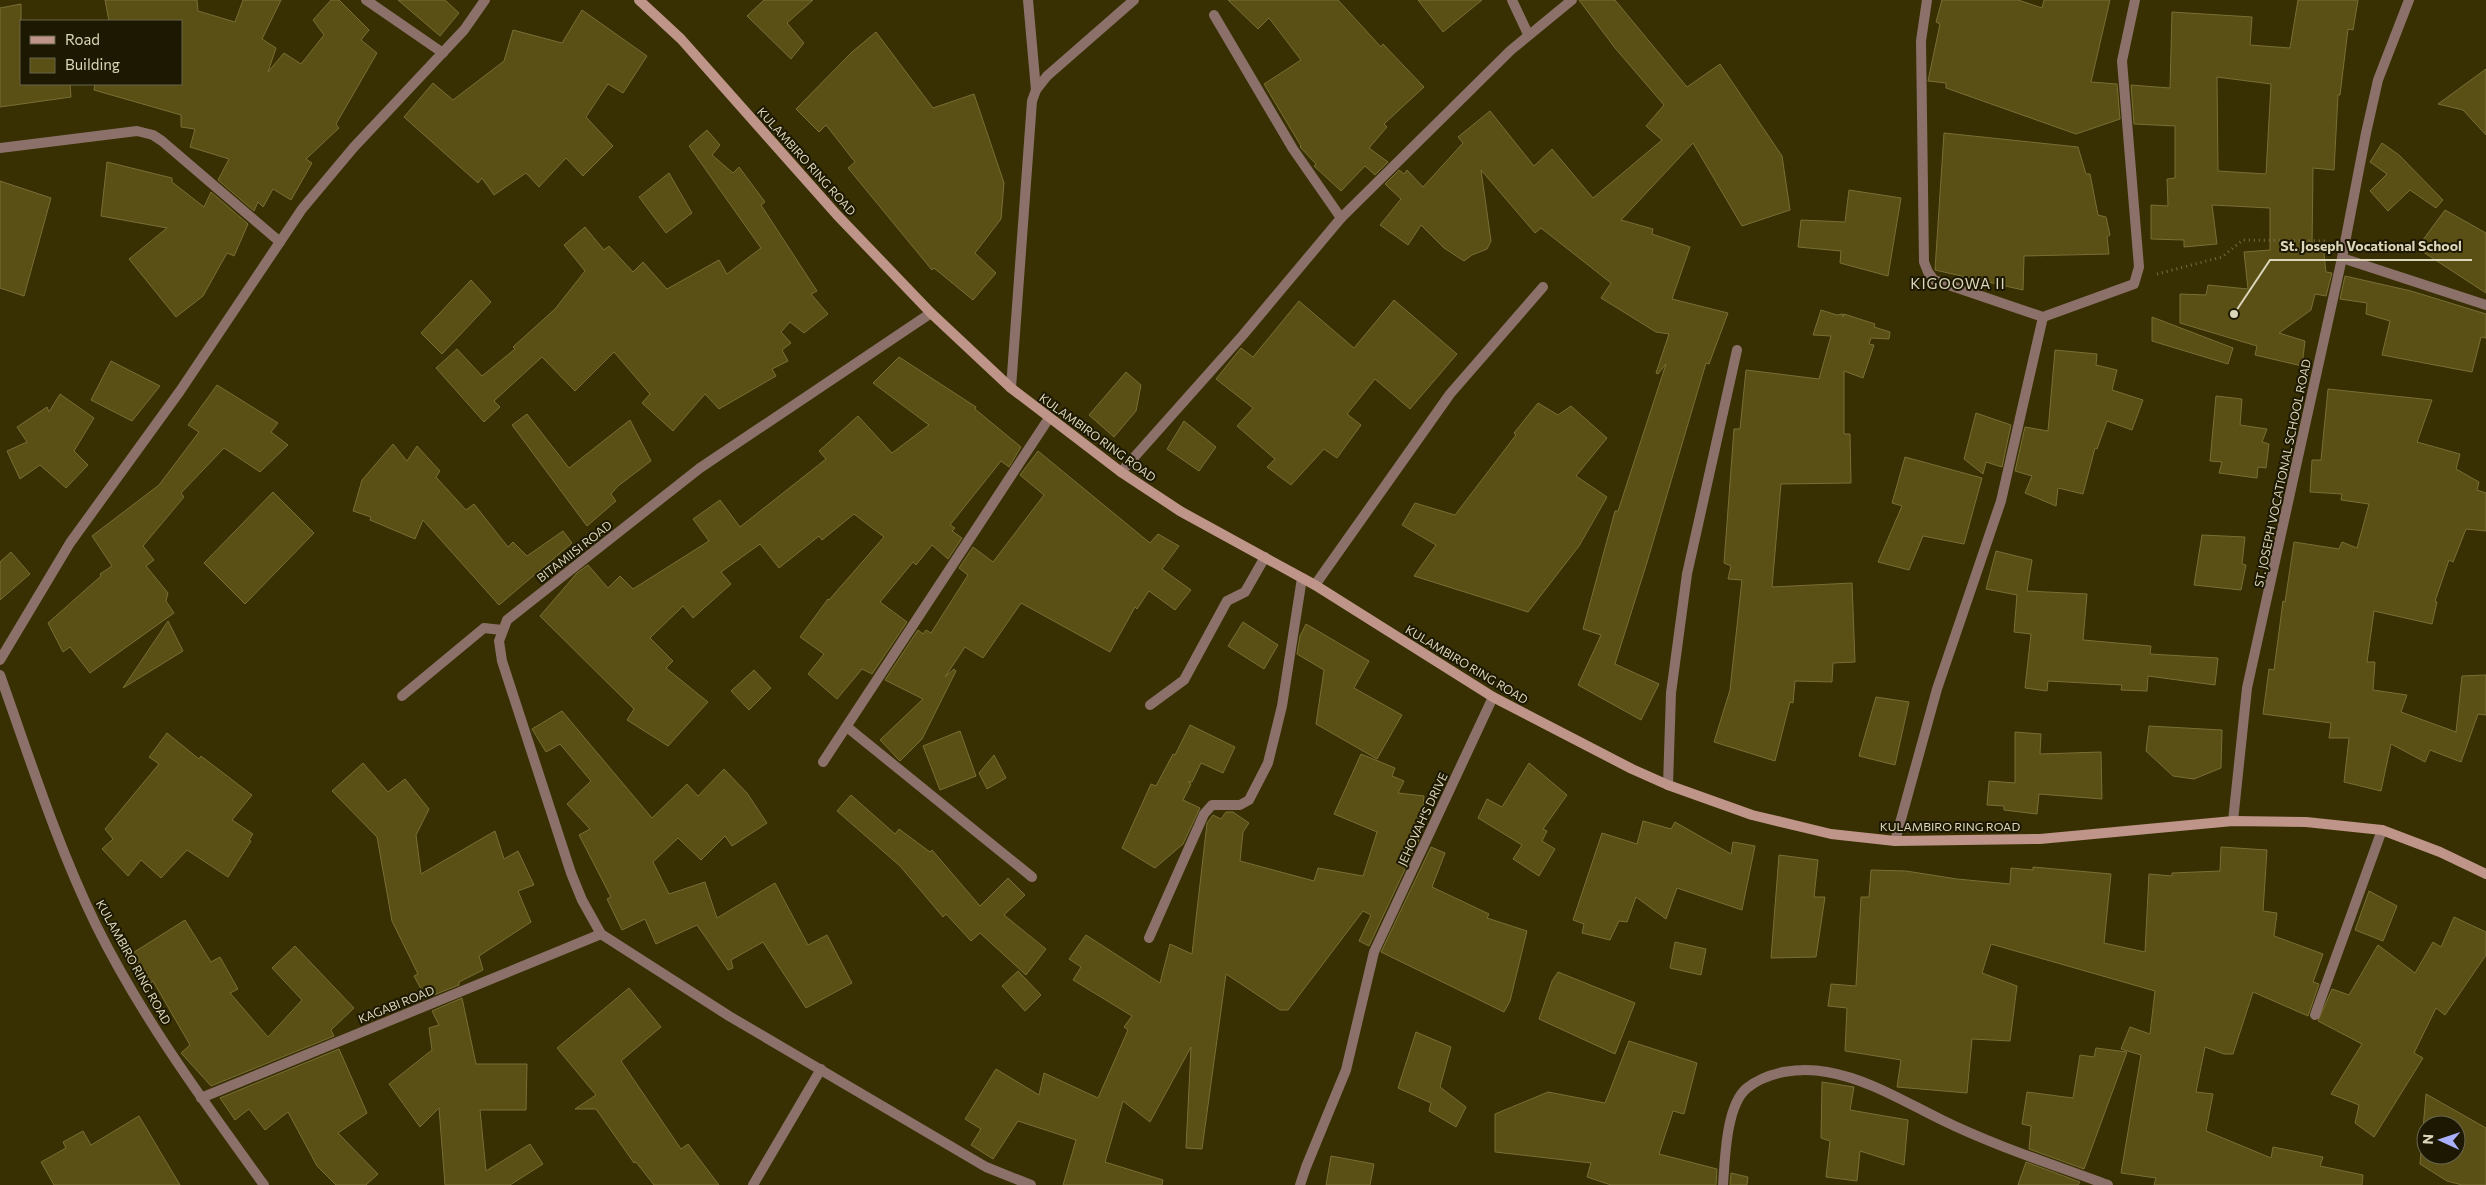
<svg xmlns="http://www.w3.org/2000/svg" width="2486" height="1185" viewBox="0 0 2486 1185" font-family="Commissioner,sans-serif">
  <rect width="100%" height="100%" fill="#383002"/>
  <g fill="#5a5015" stroke="#786e36" fill-rule="evenodd">
    <polygon points="105,0 197,0 198,11 235,22 243,0 281,0 262,39 276,48 268,72 284,53 301,64 324,35 313,20 331,0 339,0 369,30 361,40 377,53 336,124 339,128 306,159 312,163 291,200 273,189 263,207 258,202 254,211 218,180 229,159 190,147 195,129 181,127 181,115 94,90 95,84 181,84 181,21 109,21"/>
    <polygon points="398,0 445,0 459,13 440,36"/>
    <polygon points="764,0 813,0 787,23 804,43 791,59 747,16"/>
    <polygon points="1228,0 1338,0 1381,47 1383,44 1424,87 1384,124 1387,127 1369,148 1388,162 1375,175 1365,166 1341,191 1314,166 1316,164 1300,147 1301,146 1264,84 1301,60 1269,18 1258,29"/>
    <polygon points="1418,0 1482,0 1443,32"/>
    <polygon points="1579,0 1615,0 1687,87 1720,64 1782,156 1790,210 1742,226 1693,143 1621,220 1653,229 1652,234 1690,247 1672,299 1728,313 1709,364 1706,363 1648,559 1615,664 1659,684 1641,720 1578,685 1601,635 1583,629 1615,511 1618,511 1666,364 1658,374 1656,373 1669,334 1656,332 1601,298 1611,283 1541,228 1535,233 1481,170 1491,241 1487,249 1472,255 1464,261 1444,248 1421,225 1408,245 1380,225 1401,199 1385,184 1399,170 1404,174 1407,170 1423,187 1463,143 1458,137 1490,111 1534,166 1552,149 1593,198 1662,140 1646,126 1664,105 1615,48"/>
    <polygon points="1942,0 2018,0 2042,8 2044,0 2110,0 2091,82 2117,84 2120,119 2076,134 1946,88 1946,83 1928,81 1940,24 1936,22"/>
    <path d="M 2298,0 L 2358,0 L 2353,30 L 2348,29 L 2340,95 L 2338,95 L 2334,170 L 2313,168 L 2312,246 L 2323,245 L 2326,272 L 2332,273 L 2326,296 L 2315,294 L 2311,310 L 2279,333 L 2305,341 L 2302,366 L 2255,355 L 2257,346 L 2180,323 L 2180,294 L 2206,295 L 2208,285 L 2248,289 L 2244,252 L 2270,250 L 2270,208 L 2212,205 L 2217,244 L 2184,247 L 2184,240 L 2151,239 L 2151,205 L 2168,206 L 2167,179 L 2175,178 L 2175,126 L 2134,124 L 2131,85 L 2170,88 L 2172,12 L 2252,17 L 2250,45 L 2290,48 ZM 2217,77 L 2271,84 L 2266,174 L 2218,171 Z"/>
    <polygon points="21,4 21,84 70,84 71,97 0,107 0,8"/>
    <polygon points="582,10 647,56 623,93 608,84 586,117 613,146 583,176 566,158 539,187 526,173 494,195 482,178 478,183 404,117 433,83 453,100 504,61 513,30 562,43"/>
    <polygon points="876,32 933,108 974,94 1004,183 1001,219 975,253 996,273 973,300 934,268 932,270 848,168 855,162 826,125 819,132 796,109 852,52"/>
    <polygon points="2486,69 2486,135 2463,110 2438,104"/>
    <polygon points="707,130 720,145 712,155 733,173 739,167 765,202 761,205 817,291 811,294 828,314 804,333 790,322 781,332 791,343 782,350 788,361 772,369 776,376 719,409 705,394 673,431 642,403 650,394 614,352 575,391 542,357 494,401 500,407 484,422 436,368 457,349 482,376 515,349 513,347 555,309 585,271 564,245 585,227 604,250 609,246 633,272 643,262 667,289 719,260 727,274 761,248 689,146"/>
    <polygon points="1944,133 2078,147 2086,174 2090,174 2098,215 2106,217 2110,235 2107,237 2109,254 2024,256 2023,290 1935,270"/>
    <polygon points="2382,143 2399,155 2443,200 2436,208 2410,190 2388,211 2370,191 2387,174 2370,162"/>
    <polygon points="107,162 172,178 172,182 204,207 211,192 248,224 234,256 227,253 203,296 176,317 129,259 167,228 101,216"/>
    <polygon points="669,173 692,213 666,233 639,197"/>
    <polygon points="0,181 51,198 24,296 0,288"/>
    <polygon points="1849,190 1901,198 1888,276 1840,263 1841,251 1798,247 1801,220 1845,222"/>
    <polygon points="2445,210 2486,233 2486,293 2417,248"/>
    <polygon points="2345,276 2411,291 2486,314 2486,338 2481,337 2472,372 2382,355 2390,321 2366,314 2367,303 2340,299"/>
    <polygon points="471,280 491,302 442,354 421,333"/>
    <polygon points="1394,300 1457,354 1410,409 1375,379 1347,414 1361,425 1337,458 1324,449 1291,485 1267,467 1275,459 1237,426 1253,408 1216,379 1241,348 1253,357 1299,301 1354,348"/>
    <polygon points="1821,310 1837,315 1843,314 1843,317 1844,314 1875,324 1874,327 1890,332 1889,339 1871,338 1869,344 1874,345 1863,378 1844,371 1844,434 1850,434 1851,483 1781,484 1772,587 1852,583 1855,662 1833,663 1832,682 1795,681 1793,703 1790,702 1775,761 1714,742 1730,690 1742,580 1728,579 1731,566 1724,563 1734,429 1740,429 1746,370 1819,379 1831,336 1813,335"/>
    <polygon points="2152,317 2233,348 2228,364 2152,341"/>
    <polygon points="2055,350 2097,354 2096,365 2117,370 2112,390 2143,400 2132,430 2107,421 2097,449 2095,448 2083,494 2058,488 2056,506 2025,493 2032,476 2015,471 2025,427 2048,431"/>
    <polygon points="899,357 976,407 975,409 1021,447 1009,467 1001,461 950,525 955,528 952,531 962,538 948,559 932,545 916,565 913,562 880,602 907,622 872,674 862,669 837,699 808,674 824,654 800,637 828,599 829,600 884,537 854,514 822,540 819,536 779,568 760,544 721,572 731,584 693,618 683,606 650,638 673,661 666,668 708,702 668,746 627,720 634,709 540,616 577,573 588,565 608,588 620,576 633,589 709,541 693,519 720,500 740,527 826,459 819,451 858,416 892,453 929,425 873,383"/>
    <polygon points="111,361 160,386 132,421 91,400"/>
    <polygon points="1126,372 1141,385 1136,411 1114,437 1089,415"/>
    <polygon points="217,385 278,423 271,432 288,445 260,472 224,448 181,493 184,497 143,546 154,560 146,566 168,593 166,601 174,613 90,673 70,647 63,652 48,623 101,576 100,574 112,566 92,536 159,485 199,432 188,425"/>
    <polygon points="2328,389 2432,400 2417,442 2460,454 2456,469 2479,482 2477,490 2486,493 2486,531 2466,529 2453,562 2449,560 2435,601 2437,602 2432,624 2374,611 2367,662 2375,662 2373,690 2407,695 2401,712 2456,732 2462,676 2486,675 2486,715 2478,714 2461,762 2430,750 2425,762 2391,744 2381,791 2344,782 2349,738 2329,738 2331,723 2263,714 2269,669 2274,670 2283,601 2285,602 2294,542 2339,549 2342,542 2357,548 2369,504 2341,500 2342,494 2310,492 2312,460 2321,460"/>
    <polygon points="60,394 94,418 74,451 88,465 66,488 40,465 20,479 7,451 27,442 17,427 47,407 49,412"/>
    <polygon points="2216,396 2242,399 2240,425 2267,429 2262,442 2269,444 2266,468 2258,467 2257,478 2219,473 2222,462 2210,461"/>
    <polygon points="1538,403 1558,415 1571,406 1607,438 1576,476 1607,497 1579,546 1528,612 1414,576 1436,545 1402,525 1415,503 1455,515 1516,435 1514,433"/>
    <polygon points="1976,413 2011,425 2002,467 1986,462 1983,474 1964,459"/>
    <polygon points="527,414 569,468 630,420 651,461 618,486 611,494 616,501 587,526 512,425"/>
    <polygon points="1184,421 1216,447 1199,471 1167,449"/>
    <polygon points="393,444 407,461 417,446 440,471 436,477 466,510 474,504 508,547 513,542 527,556 563,531 572,543 499,605 423,520 415,539 370,520 371,517 353,511 362,480"/>
    <polygon points="1038,451 1150,543 1158,534 1179,546 1162,569 1191,590 1175,610 1149,591 1137,609 1135,607 1110,652 1021,603 983,658 965,647 945,677 954,669 956,671 922,739 900,761 880,740 923,699 885,680 918,630 923,634 926,630 931,633 968,575 959,568 973,547 993,562 1044,495 1020,475"/>
    <polygon points="1905,457 1982,478 1964,544 1923,536 1909,570 1878,562 1902,506 1892,503"/>
    <polygon points="273,492 314,533 245,604 204,563"/>
    <polygon points="2202,535 2245,537 2242,564 2246,565 2241,590 2194,585"/>
    <polygon points="1996,551 2032,560 2027,591 2087,594 2083,640 2151,646 2150,654 2218,658 2215,685 2148,676 2147,691 2121,690 2122,685 2048,681 2047,691 2025,688 2031,634 2014,632 2017,595 1986,589"/>
    <polygon points="11,552 30,574 0,600 0,562"/>
    <polygon points="168,621 183,651 123,688"/>
    <polygon points="1243,622 1278,645 1264,669 1228,646"/>
    <polygon points="1306,624 1369,661 1354,688 1402,715 1377,759 1316,724 1324,670 1297,654 1300,636"/>
    <polygon points="754,670 771,688 749,710 731,691"/>
    <polygon points="1876,697 1909,702 1895,765 1859,756"/>
    <polygon points="562,711 652,818 687,784 698,796 724,769 747,793 767,823 732,846 725,836 701,860 678,838 653,862 669,894 705,882 717,918 775,883 808,945 827,935 852,983 806,1008 763,942 731,960 733,968 728,970 697,925 656,944 645,919 622,930 607,899 611,897 579,835 590,829 567,804 591,781 560,744 546,752 532,729"/>
    <polygon points="1190,725 1235,747 1223,773 1201,763 1192,782 1188,782 1191,784 1183,800 1200,808 1183,844 1155,868 1122,848 1151,784 1156,786 1173,754 1175,755"/>
    <polygon points="2149,726 2222,730 2221,768 2194,779 2173,776 2146,751"/>
    <polygon points="960,731 976,776 940,790 923,746"/>
    <polygon points="2015,732 2041,734 2040,754 2101,752 2102,799 2039,794 2037,814 2004,810 2004,806 1987,805 1989,781 2015,783"/>
    <polygon points="167,733 199,759 201,756 252,795 232,820 253,834 249,840 251,841 228,877 187,850 161,878 141,860 128,876 102,849 113,839 105,829 159,764 149,757"/>
    <polygon points="1361,754 1395,768 1392,776 1404,781 1398,793 1424,796 1421,835 1369,946 1359,941 1371,915 1363,911 1288,1010 1280,1010 1226,974 1202,1149 1186,1148 1191,1047 1150,1122 1123,1101 1105,1162 1163,1180 1162,1185 1063,1185 1076,1140 1018,1121 993,1159 971,1145 981,1129 965,1119 996,1069 1039,1095 1044,1073 1098,1098 1128,1030 1124,1027 1132,1016 1073,980 1081,967 1069,959 1086,935 1160,983 1170,944 1192,954 1207,823 1213,815 1221,819 1226,812 1233,812 1249,823 1243,832 1240,861 1314,881 1318,868 1363,876 1377,832 1334,814"/>
    <polygon points="994,755 1006,778 987,789 979,773"/>
    <polygon points="363,763 388,792 405,779 429,809 416,835 421,874 495,831 504,859 518,851 534,885 518,891 531,922 479,956 483,970 459,982 459,985 426,998 414,976 418,974 392,921 377,837 332,791"/>
    <polygon points="1529,763 1567,795 1543,829 1547,831 1542,841 1555,849 1539,876 1513,859 1522,845 1478,818 1487,799 1502,807"/>
    <polygon points="851,795 895,834 899,829 930,852 932,850 980,906 1008,878 1025,895 1004,915 1046,949 1026,975 980,933 971,941 946,914 943,917 900,866 837,811"/>
    <polygon points="1643,821 1671,829 1675,822 1731,854 1733,842 1755,846 1742,910 1677,888 1666,919 1636,897 1627,922 1619,921 1610,940 1582,933 1584,924 1573,920 1602,833 1637,844"/>
    <polygon points="1431,847 1445,853 1432,887 1489,914 1487,918 1527,931 1510,1001 1504,1012 1381,952"/>
    <polygon points="2221,847 2267,850 2263,911 2277,913 2274,936 2323,954 2313,982 2319,984 2308,1016 2253,992 2233,1054 2224,1054 2205,1047 2196,1092 2213,1094 2206,1131 2271,1158 2273,1147 2323,1157 2320,1166 2363,1175 2362,1185 2154,1185 2156,1178 2121,1173 2141,1055 2121,1049 2130,1027 2150,1034 2155,991 1991,944 1982,973 2017,986 2010,1041 1972,1039 1967,1093 1897,1087 1901,1060 1845,1051 1847,1008 1828,1006 1831,984 1856,986 1861,897 1869,897 1871,870 1906,871 1957,879 2010,884 2011,868 2033,870 2033,867 2111,874 2104,943 2145,952 2149,874 2172,876 2172,873 2220,871"/>
    <polygon points="1779,855 1818,860 1814,897 1825,897 1816,957 1771,958"/>
    <polygon points="2369,891 2397,906 2383,941 2355,930"/>
    <polygon points="2454,917 2486,932 2486,955 2445,1015 2436,1008 2414,1053 2423,1058 2374,1137 2355,1123 2359,1105 2331,1094 2362,1044 2318,1021 2332,989 2349,995 2378,945 2415,973 2433,942 2441,947"/>
    <polygon points="185,920 211,962 220,957 238,989 230,993 268,1037 302,1000 272,968 295,946 354,1008 331,1030 334,1036 211,1086 181,1053 190,1045 153,981 147,985 128,956"/>
    <polygon points="1675,942 1706,949 1701,975 1670,968"/>
    <polygon points="1018,971 1041,995 1025,1011 1002,986"/>
    <polygon points="1558,972 1635,1003 1615,1054 1539,1019 1552,981"/>
    <polygon points="629,988 661,1027 621,1061 681,1149 688,1144 719,1185 654,1185 636,1162 634,1163 596,1109 575,1109 596,1095 557,1048"/>
    <polygon points="462,998 476,1064 527,1064 526,1110 480,1110 486,1171 530,1144 543,1164 510,1185 445,1185 439,1108 420,1127 389,1084 432,1050 429,1028 439,1025 432,1011"/>
    <polygon points="1416,1032 1451,1047 1440,1087 1466,1107 1456,1127 1429,1111 1431,1103 1398,1088"/>
    <polygon points="1629,1041 1697,1063 1684,1114 1673,1111 1659,1154 1717,1169 1716,1185 1611,1185 1587,1177 1591,1163 1495,1152 1495,1114 1548,1092 1605,1103"/>
    <polygon points="2096,1048 2127,1052 2084,1169 2029,1149 2031,1126 2022,1124 2027,1092 2073,1098 2080,1055 2094,1057"/>
    <polygon points="339,1049 367,1113 338,1133 378,1174 366,1185 336,1185 317,1166 288,1112 265,1130 249,1109 235,1120 220,1098"/>
    <polygon points="1822,1082 1854,1087 1850,1110 1908,1120 1904,1165 1860,1151 1857,1181 1826,1177 1830,1141 1821,1138"/>
    <path d="M 2426,1094 L 2486,1128 L 2486,1185 L 2462,1185 L 2447,1181 L 2420,1164 ZM 2426,1125 L 2456,1125 L 2456,1155 L 2426,1155 Z"/>
    <polygon points="139,1116 180,1185 54,1185 41,1162 66,1148 63,1142 83,1131 91,1145"/>
    <polygon points="1331,1156 1374,1164 1370,1185 1326,1185"/>
    <polygon points="2026,1162 2080,1182 2078,1185 2018,1185"/>
    <polygon points="1731,1173 1748,1177 1747,1185 1730,1185"/>
  </g>
  <g fill="none" stroke-linecap="round" stroke-linejoin="round">
    <polyline stroke="#736c44" stroke-width="3" stroke-dasharray="1 4" stroke-linecap="butt" points="2157,274 2222,257 2243,240 2327,241"/>
    <g stroke="#8b7169" stroke-width="10">
      <polyline points="1028,0 1036,90"/>
      <polyline points="402,696 484,628 502,630"/>
      <polyline points="1150,705 1184,680 1227,601 1245,592 1265,557"/>
    </g>
    <g stroke="#8b7169" stroke-width="10">
      <polyline points="366,0 443,53"/>
      <polyline points="1512,0 1528,34"/>
      <polyline points="1927,0 1921,41 1924,262 1928,272 1934,280 2043,317 2134,284 2139,267 2122,61 2135,0"/>
      <polyline points="1214,15 1293,149 1341,218"/>
      <polyline points="0,148 137,131 153,135 162,141 280,242"/>
      <polyline points="2342,258 2486,305"/>
      <polyline points="931,313 700,468 507,620 499,641 502,661 571,873 582,900 601,934 729,1016 986,1167 1031,1185"/>
      <polyline points="1011,388 1032,101 1036,90 1047,76 1134,0"/>
      <polyline points="1121,472 1243,335 1341,218 1511,50 1572,0"/>
      <polyline points="1315,585 1450,394 1543,287"/>
      <polyline points="0,660 70,543 180,391 302,209 354,147 464,30 485,0"/>
      <path d="M 0,675 C 30,759 57,845 96,925 C 142,1018 204,1102 264,1185"/>
      <polyline points="847,727 1032,877"/>
      <polyline points="823,762 1049,418"/>
      <polyline points="1668,785 1671,693 1687,574 1737,350"/>
      <polyline points="2233,821 2247,688 2342,258 2366,133 2378,80 2409,0"/>
      <polyline points="1895,841 1937,689 2001,501 2043,317"/>
      <polyline points="1149,938 1204,814 1212,805 1240,805 1249,800 1268,763 1282,706 1302,578"/>
      <polyline points="2315,1015 2382,830"/>
      <polyline points="201,1098 601,934"/>
      <polyline points="753,1185 821,1069"/>
      <polyline points="1300,1185 1306,1167 1346,1070 1374,952 1493,697"/>
      <path d="M 1723,1185 C 1725,1159 1726,1105 1747,1088 C 1768,1071 1801,1067 1827,1072 C 1868,1079 1905,1102 1942,1120 C 1995,1146 2052,1164 2108,1185"/>
    </g>
    <polyline stroke="#be9588" stroke-width="10" points="639,0 681,39 837,215 931,313 1011,388 1121,472 1180,511 1315,585 1493,697 1632,769 1668,785 1752,815 1831,834 1895,841 2040,839 2233,821 2306,822 2382,830 2440,852 2486,874"/>
  </g>
  <g text-anchor="middle" dominant-baseline="central" stroke-width="4" stroke-linejoin="round" paint-order="stroke">
    <g font-size="12" fill="#dbd6b9" stroke="#1d1802">
      <text transform="translate(807 161) rotate(48)">KULAMBIRO RING ROAD</text>
      <text transform="translate(1098 437) rotate(36)">KULAMBIRO RING ROAD</text>
      <text transform="translate(2282 473) rotate(-78)">ST. JOSEPH VOCATIONAL SCHOOL ROAD</text>
      <text transform="translate(574 551) rotate(-38)">BITAMIISI ROAD</text>
      <text transform="translate(1467 664) rotate(31)">KULAMBIRO RING ROAD</text>
      <text transform="translate(1422 819) rotate(-65)">JEHOVAH'S DRIVE</text>
      <text x="1950" y="826">KULAMBIRO RING ROAD</text>
      <text transform="translate(134 962) rotate(61)">KULAMBIRO RING ROAD</text>
      <text transform="translate(396 1004) rotate(-22)">KAGABI ROAD</text>
    </g>
    <g font-size="15" letter-spacing="1" fill="#dbd6b9" stroke="#1d1802">
      <text x="1958" y="283">KIGOOWA II</text>
    </g>
  </g>
  <path fill="none" stroke="#dbd6b9" stroke-width="2" d="M2234 314L2270 260H2472"/>
  <circle fill="#dbd6b9" stroke="#1d1802" stroke-width="2" cx="2234" cy="314" r="5"/>
  <g font-size="14" text-anchor="middle" font-weight="bold" fill="#dbd6b9" stroke="#1d1802" stroke-width="4" stroke-linejoin="round" paint-order="stroke">
    <text x="2371" y="251">St. Joseph Vocational School</text>
  </g>
  <rect x="20" y="20" width="162" height="65" fill="#1d1802" stroke="#69644b"/>
  <rect x="30" y="36" width="25" height="8" fill="#be9588" stroke="#69644b"/>
  <text x="65" y="45" font-size="15" fill="#dbd6b9">Road</text>
  <rect x="30" y="58" width="25" height="15" fill="#5a5015" stroke="#69644b"/>
  <text x="65" y="70" font-size="15" fill="#dbd6b9">Building</text>
  <g transform="translate(2441 1140) rotate(273)"><circle r="24" fill="#1d1802" stroke="#69644b"/>
  <path d="M0-4L9 19L0 12L-9 19Z" fill="#a9b0fc"/>
  <text y="-8" font-size="14" font-weight="bold" text-anchor="middle" fill="#dbd6b9">N</text>
  </g>
</svg>
